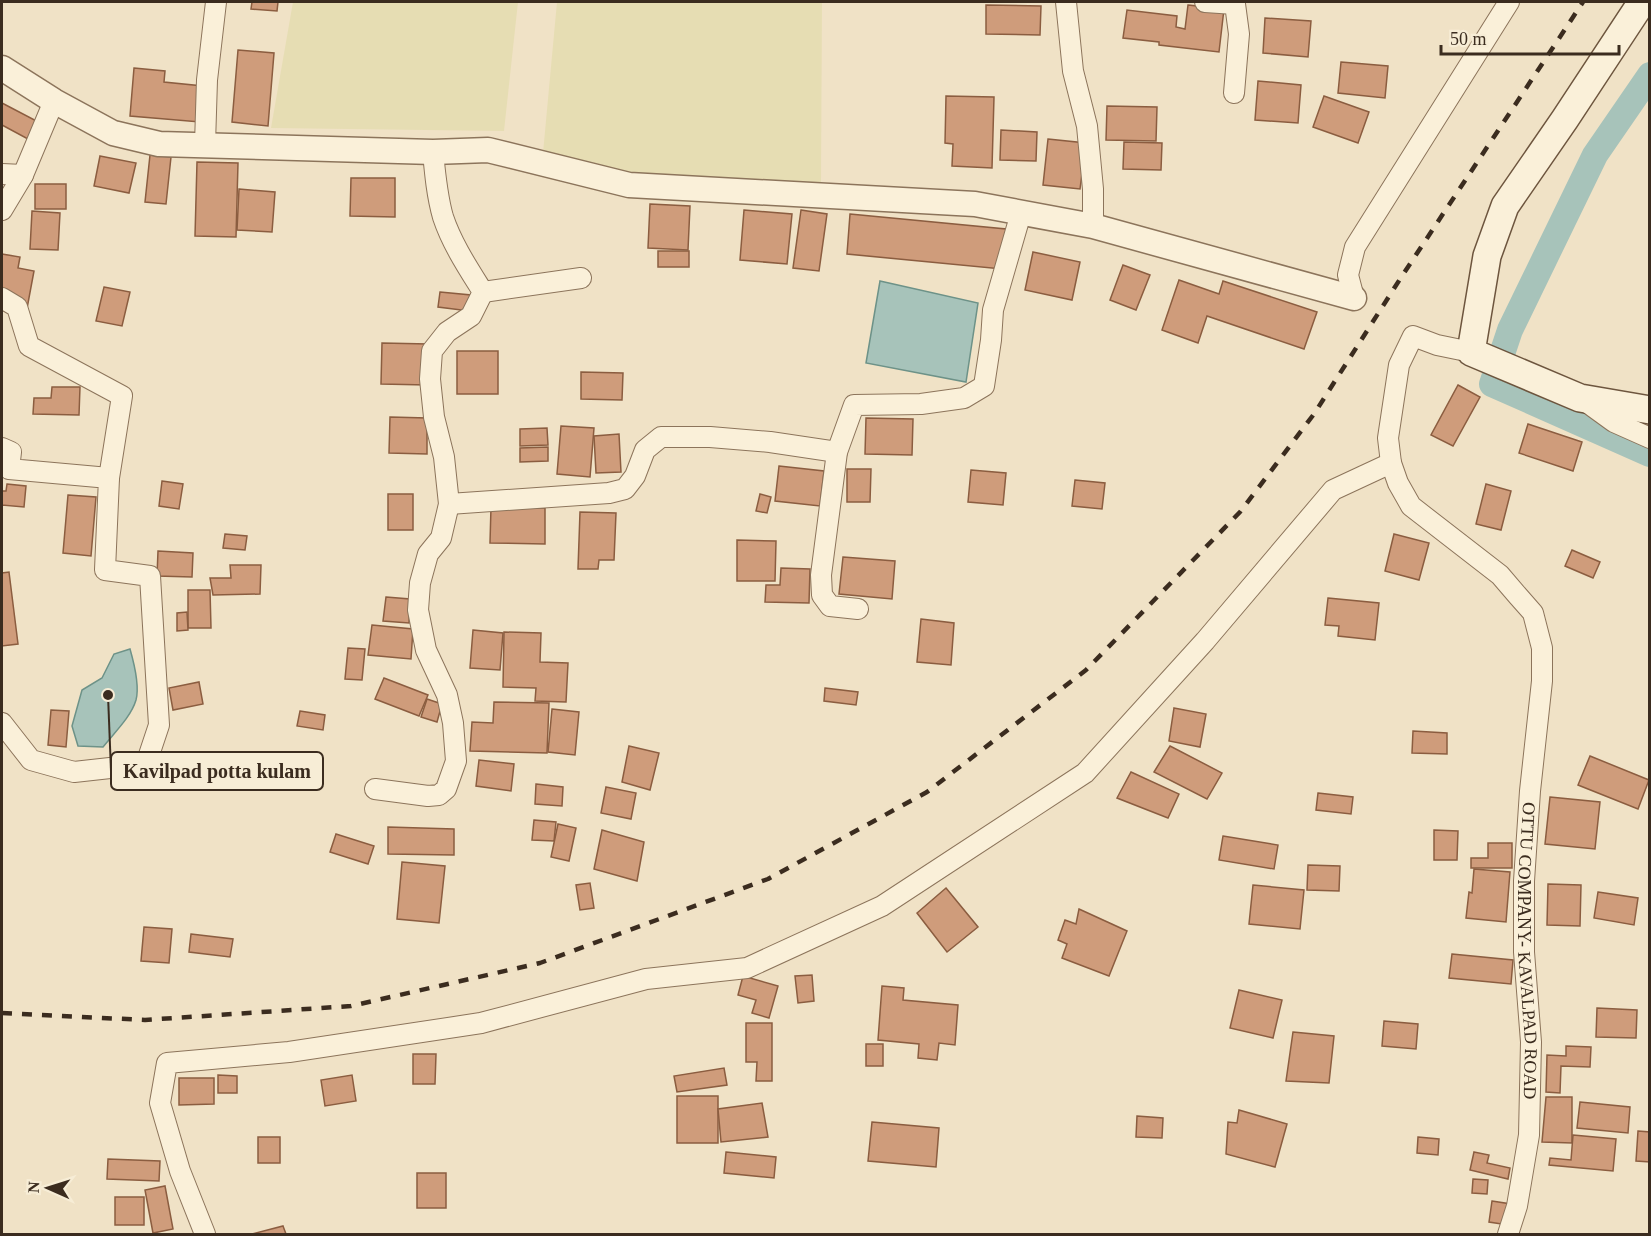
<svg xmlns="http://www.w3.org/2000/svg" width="1651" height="1236" viewBox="0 0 1651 1236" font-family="'Times New Roman',serif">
  <rect width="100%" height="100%" fill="#f0e2c6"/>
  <g fill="#e6ddb3">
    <polygon points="293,2 518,2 504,131 271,128"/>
    <polygon points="557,2 822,2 821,183 719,181 630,174 543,153"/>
  </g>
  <g fill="#a7c3ba" stroke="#6d9288" stroke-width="1.5">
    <polygon points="880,281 978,303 966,382 866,363"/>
    <path d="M 130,649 C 134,663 140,685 136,700 C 131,717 114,733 103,747 L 78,746 L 72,726 L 82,690 L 102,678 L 114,654 Z"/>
  </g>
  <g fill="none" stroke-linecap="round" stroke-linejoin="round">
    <polyline stroke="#a7c3ba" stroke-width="26" points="1650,75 1595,155 1510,330 1492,384 1650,454"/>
  </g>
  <g fill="#cf9c7b" stroke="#8b5d40" stroke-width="1.5">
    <polygon points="252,2 278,2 277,11 251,9"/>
    <polygon points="986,5 1041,6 1040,35 986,34"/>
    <polygon points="1188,5 1224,9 1219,52 1159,45 1159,42 1123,38 1127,10 1177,16 1176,27 1185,29"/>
    <polygon points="1265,18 1311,21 1308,57 1263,53"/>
    <polygon points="238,50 274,53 268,126 232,122"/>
    <polygon points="1341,62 1388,66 1385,98 1338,93"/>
    <polygon points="134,68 165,71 164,82 203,86 200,122 130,116"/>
    <polygon points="1258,81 1301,85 1298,123 1255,120"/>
    <polygon points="946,96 994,97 992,168 952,166 953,144 945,143"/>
    <polygon points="1324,96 1369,112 1358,143 1313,127"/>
    <polygon points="2,103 48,127 39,145 2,125"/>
    <polygon points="1107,106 1157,107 1156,141 1106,140"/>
    <polygon points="1001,130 1037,132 1036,161 1000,160"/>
    <polygon points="1048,139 1086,143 1080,189 1043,185"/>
    <polygon points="1124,142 1162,143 1161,170 1123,169"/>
    <polygon points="150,155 171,157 166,204 145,202"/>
    <polygon points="100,156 136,163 129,193 94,186"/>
    <polygon points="197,162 238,163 236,237 195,236"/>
    <polygon points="351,178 395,178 395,217 350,216"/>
    <rect x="35" y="184" width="31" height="25"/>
    <polygon points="239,189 275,192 272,232 237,230"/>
    <polygon points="650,204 690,206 688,250 648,248"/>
    <polygon points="744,210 792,214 787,264 740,260"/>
    <polygon points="801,210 827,214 819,271 793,268"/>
    <polygon points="32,211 60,213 58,250 30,249"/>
    <polygon points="850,214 1006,229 1002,269 847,254"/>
    <rect x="658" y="251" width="31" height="16"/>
    <polygon points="1033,252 1080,262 1072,300 1025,290"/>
    <polygon points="2,254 20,257 18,268 34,271 26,314 2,310"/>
    <polygon points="1123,265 1150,275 1136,310 1110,300"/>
    <polygon points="1179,280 1219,294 1223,281 1317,312 1304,349 1207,316 1198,343 1162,330"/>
    <polygon points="104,287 130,292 122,326 96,321"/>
    <polygon points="440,292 471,295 469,311 438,307"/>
    <polygon points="382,343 428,344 427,385 381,384"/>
    <rect x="457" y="351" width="41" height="43"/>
    <polygon points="581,372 623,373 622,400 581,399"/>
    <polygon points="1458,385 1480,397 1453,446 1431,435"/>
    <polygon points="52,387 80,387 79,415 33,414 34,398 51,398"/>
    <polygon points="390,417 427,418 427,454 389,453"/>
    <polygon points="866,418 913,419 912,455 865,454"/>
    <polygon points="1528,424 1582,442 1573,471 1519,453"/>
    <polygon points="561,426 594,428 590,477 557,474"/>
    <polygon points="547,428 548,445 520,446 520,429"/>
    <polygon points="619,434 621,472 596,473 594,436"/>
    <polygon points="548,447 548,461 520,462 520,448"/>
    <polygon points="779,466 824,471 820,506 775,501"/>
    <polygon points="847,469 871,469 870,502 847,502"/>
    <polygon points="971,470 1006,473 1003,505 968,502"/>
    <polygon points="1075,480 1105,483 1102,509 1072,506"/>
    <polygon points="162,481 183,484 179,509 159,506"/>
    <polygon points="7,484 26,486 24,507 2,505 2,509 2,491 6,491"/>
    <polygon points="1486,484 1511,491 1501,530 1476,524"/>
    <rect x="388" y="494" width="25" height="36"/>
    <polygon points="760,494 771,497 767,513 756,511"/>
    <polygon points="68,495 96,497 91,556 63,553"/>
    <polygon points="491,507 545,508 545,544 490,543"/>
    <polygon points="580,512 616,513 614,560 599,560 598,569 578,569"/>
    <polygon points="225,534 247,536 245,550 223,548"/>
    <polygon points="1394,534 1429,543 1419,580 1385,571"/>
    <polygon points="737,540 776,541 775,581 737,581"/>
    <polygon points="1572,550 1600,562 1593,578 1565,566"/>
    <polygon points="158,551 193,553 192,577 157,576"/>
    <polygon points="843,557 895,561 892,599 839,594"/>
    <polygon points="230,565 261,565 260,594 213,595 210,578 231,578"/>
    <polygon points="781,568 810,569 809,603 765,602 766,585 780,585"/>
    <polygon points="9,572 18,644 2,646 2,573"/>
    <polygon points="188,590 210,590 211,628 188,628"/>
    <polygon points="386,597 410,599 409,623 383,621"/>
    <polygon points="1328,598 1379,603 1375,640 1338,636 1339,626 1325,625"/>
    <polygon points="187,612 188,630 177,631 177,613"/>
    <polygon points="921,619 954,623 951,665 917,662"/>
    <polygon points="372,625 413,629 411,659 368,655"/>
    <polygon points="473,630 503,633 500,670 470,668"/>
    <polygon points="504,632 541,633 540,662 568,663 566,702 535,701 536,688 503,687"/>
    <polygon points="348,648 365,649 362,680 345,679"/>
    <polygon points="384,678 428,695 419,716 375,699"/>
    <polygon points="199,682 203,704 173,710 169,688"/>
    <polygon points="825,688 858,692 856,705 824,701"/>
    <polygon points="427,699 442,704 437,722 421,717"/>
    <polygon points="494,702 549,703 547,753 470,751 472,722 493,723"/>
    <polygon points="1174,708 1206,714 1200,747 1169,741"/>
    <polygon points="552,709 579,712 575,755 548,752"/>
    <polygon points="51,710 69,711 66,747 48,745"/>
    <polygon points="300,711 325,715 323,730 297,726"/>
    <polygon points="1413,731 1447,733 1447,754 1412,753"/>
    <polygon points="629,746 659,753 650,790 622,782"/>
    <polygon points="1170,746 1222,773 1207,799 1154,772"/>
    <polygon points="1590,756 1649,780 1638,809 1578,785"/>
    <polygon points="479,760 514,764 511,791 476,786"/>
    <polygon points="1131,772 1179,794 1168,818 1117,798"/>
    <polygon points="536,784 563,787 562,806 535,804"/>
    <polygon points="606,787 636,793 631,819 601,813"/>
    <polygon points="1318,793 1353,797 1351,814 1316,810"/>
    <polygon points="1550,797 1600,802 1595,849 1545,844"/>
    <polygon points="534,820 556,822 554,841 532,840"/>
    <polygon points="558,824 576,828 569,861 551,857"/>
    <polygon points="388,827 454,829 454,855 388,854"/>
    <polygon points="602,830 644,842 637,881 594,869"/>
    <polygon points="1434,830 1458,831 1457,860 1434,860"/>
    <polygon points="336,834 374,846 368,864 330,852"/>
    <polygon points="1223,836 1278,845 1274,869 1219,860"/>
    <polygon points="1488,843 1512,843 1512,868 1471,868 1471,858 1488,858"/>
    <polygon points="402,862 445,866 439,923 397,919"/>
    <polygon points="1308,865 1340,866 1339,891 1307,890"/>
    <polygon points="1474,869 1510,872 1506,922 1466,918 1469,892 1472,893"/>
    <polygon points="590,883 594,908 580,910 576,885"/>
    <polygon points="1548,884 1581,885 1580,926 1547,925"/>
    <polygon points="1253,885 1304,890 1300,929 1249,924"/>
    <polygon points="946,888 978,927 947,952 917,913"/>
    <polygon points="1598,892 1638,898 1634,925 1594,918"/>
    <polygon points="1079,909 1127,931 1109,976 1062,958 1067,944 1058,940 1065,920 1076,924"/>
    <polygon points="144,927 172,929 169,963 141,961"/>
    <polygon points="191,934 233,939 230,957 189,952"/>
    <polygon points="1452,954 1513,960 1511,984 1449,978"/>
    <polygon points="812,975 814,1001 798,1003 795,976"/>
    <polygon points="743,976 778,986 769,1018 752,1013 756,1000 738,995"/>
    <polygon points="882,986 904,988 903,1000 958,1005 955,1045 939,1043 937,1060 918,1058 919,1044 878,1040"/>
    <polygon points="1239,990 1282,1000 1273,1038 1230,1028"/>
    <polygon points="1597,1008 1637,1010 1636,1038 1596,1037"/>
    <polygon points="1384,1021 1418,1024 1416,1049 1382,1046"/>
    <polygon points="746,1023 772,1023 772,1081 756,1081 757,1062 746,1062"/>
    <polygon points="1293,1032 1334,1036 1329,1083 1286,1081"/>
    <rect x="866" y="1044" width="17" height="22"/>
    <polygon points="1566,1046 1591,1047 1590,1067 1561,1066 1560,1093 1546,1092 1547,1055 1566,1056"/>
    <polygon points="413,1054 436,1054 435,1084 413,1084"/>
    <polygon points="724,1068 727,1085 677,1092 674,1076"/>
    <polygon points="218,1075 237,1076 237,1093 218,1093"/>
    <polygon points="352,1075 356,1101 325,1106 321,1080"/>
    <polygon points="179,1078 214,1078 214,1104 179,1105"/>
    <rect x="677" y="1096" width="41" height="47"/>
    <polygon points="1546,1097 1572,1097 1572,1143 1542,1142"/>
    <polygon points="1580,1102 1630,1107 1628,1133 1577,1128"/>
    <polygon points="762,1103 768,1137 721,1142 718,1109"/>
    <polygon points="1239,1110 1287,1124 1275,1167 1226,1154 1228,1122 1237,1123"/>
    <polygon points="1137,1116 1163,1118 1162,1138 1136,1137"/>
    <polygon points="872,1122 939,1128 936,1167 868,1161"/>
    <polygon points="1638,1131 1650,1132 1650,1162 1636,1161"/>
    <polygon points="1573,1135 1616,1139 1613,1171 1549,1165 1550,1158 1571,1160"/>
    <rect x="258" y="1137" width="22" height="26"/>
    <polygon points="1418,1137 1439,1139 1438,1155 1417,1153"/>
    <polygon points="726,1152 776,1157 774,1178 724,1173"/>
    <polygon points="1474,1152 1489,1155 1487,1163 1510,1168 1508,1179 1470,1170"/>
    <polygon points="108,1159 160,1161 159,1181 107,1179"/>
    <rect x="417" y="1173" width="29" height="35"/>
    <polygon points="1473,1179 1488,1180 1487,1194 1472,1193"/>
    <polygon points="165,1186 173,1229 153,1233 145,1190"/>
    <rect x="115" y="1197" width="29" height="28"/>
    <polygon points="1492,1201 1511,1204 1508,1225 1489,1222"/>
    <polygon points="283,1226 286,1234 252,1234"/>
  </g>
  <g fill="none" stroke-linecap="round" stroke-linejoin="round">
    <g stroke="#8c745b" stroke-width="22">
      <g id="minor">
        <polyline points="1066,2 1073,71 1087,126 1093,189 1093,226"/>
        <polyline points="1205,2 1235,4 1239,34 1234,93"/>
        <polyline points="205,144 207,80 216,2"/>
        <polyline points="2,174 23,175"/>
        <polyline points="2,210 23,175 54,101"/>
        <polyline points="483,292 581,278"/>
        <polyline points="2,298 17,307 29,346 122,396 109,478"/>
        <polyline points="1354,298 1348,275 1355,247 1509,2"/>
        <path id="s1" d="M 1471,352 L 1437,345 L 1413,336 L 1399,365 L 1388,438 L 1391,463 L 1398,483 L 1411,506 L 1500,575 L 1518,596 L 1533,613 L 1542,648 L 1542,681 L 1530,791 L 1524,881 L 1524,952 L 1531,1042 L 1529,1135 L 1517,1206 L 1508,1234"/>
        <polyline points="1585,401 1614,422 1650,438"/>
        <polyline points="2,448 11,452 9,469 109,478 105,570 150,576 159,725 146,764 74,772 31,760 2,723"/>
        <polyline points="449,504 609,493 625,489 635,476 645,450 661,437 710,437 770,442 837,452"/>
        <polyline points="858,609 830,606 822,595 821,575 837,452 854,405 921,404 964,398 984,386 991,340 993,310 1021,213"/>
        <path d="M 375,789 L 428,796 L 439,795 L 446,789 L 456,761 L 453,723 L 447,695 L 426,650 L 418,610 L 420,583 L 428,554 L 441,538 L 449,504 L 444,457 L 434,417 L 430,379 L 432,351 L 447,332 L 471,316 L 483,292 C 468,268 452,244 443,217 C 437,196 435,174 433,152"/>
        <polyline points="205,1234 180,1171 160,1103 167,1063 289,1052 481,1023 646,979 747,968 882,906 1085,773 1205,641 1333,490 1391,463"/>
      </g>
    </g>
    <g stroke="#8c745b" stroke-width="27">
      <polyline id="tertiary" points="2,68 54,101 113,133 159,144 433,152 488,150 629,185 975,204 1093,226 1354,298"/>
    </g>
    <g stroke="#6d553e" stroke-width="30">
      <polyline id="secondary" points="1642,2 1565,119 1505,206 1487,256 1471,352 1580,398 1650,410"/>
    </g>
    <use href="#minor" stroke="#faf0d9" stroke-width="20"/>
    <use href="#tertiary" stroke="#faf0d9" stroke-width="24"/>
    <use href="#secondary" stroke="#faf0d9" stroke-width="27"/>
    <polyline stroke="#3b2c1f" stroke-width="4.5" stroke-dasharray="10 10" stroke-linecap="butt" points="2,1013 145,1020 351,1006 540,963 768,879 927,792 1086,670 1240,512 1314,414 1402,276 1583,2"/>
  </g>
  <g text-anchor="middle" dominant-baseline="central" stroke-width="4.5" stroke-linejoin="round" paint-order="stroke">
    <g font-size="18" fill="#3b2c1f" stroke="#f7edd6">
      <text stroke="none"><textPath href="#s1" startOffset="742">OTTU COMPANY- KAVALPAD ROAD</textPath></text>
    </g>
  </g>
  <path fill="none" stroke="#3b2c1f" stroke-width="2" d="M108 695L111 771"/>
  <circle fill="#3b2c1f" stroke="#f7edd6" stroke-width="2" cx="108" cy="695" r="6"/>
  <rect fill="#f7edd6" stroke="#3b2c1f" stroke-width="2" x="111" y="752" width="212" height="38" rx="6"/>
  <g font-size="20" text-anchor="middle" font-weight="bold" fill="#3b2c1f">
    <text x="217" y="778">Kavilpad potta kulam</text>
  </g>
  <rect width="1651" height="1236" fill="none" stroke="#3b2c1f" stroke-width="6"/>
  <g transform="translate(48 1188) rotate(273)" stroke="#f7edd6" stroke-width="4.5" paint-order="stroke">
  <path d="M0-4.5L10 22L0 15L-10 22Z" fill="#3b2c1f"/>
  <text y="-9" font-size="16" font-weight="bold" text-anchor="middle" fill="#3b2c1f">N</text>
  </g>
  <path d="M1441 45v9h178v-9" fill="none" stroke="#3b2c1f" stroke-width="3"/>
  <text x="1450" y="45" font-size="18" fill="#3b2c1f" stroke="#f7edd6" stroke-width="4.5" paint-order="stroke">50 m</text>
</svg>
